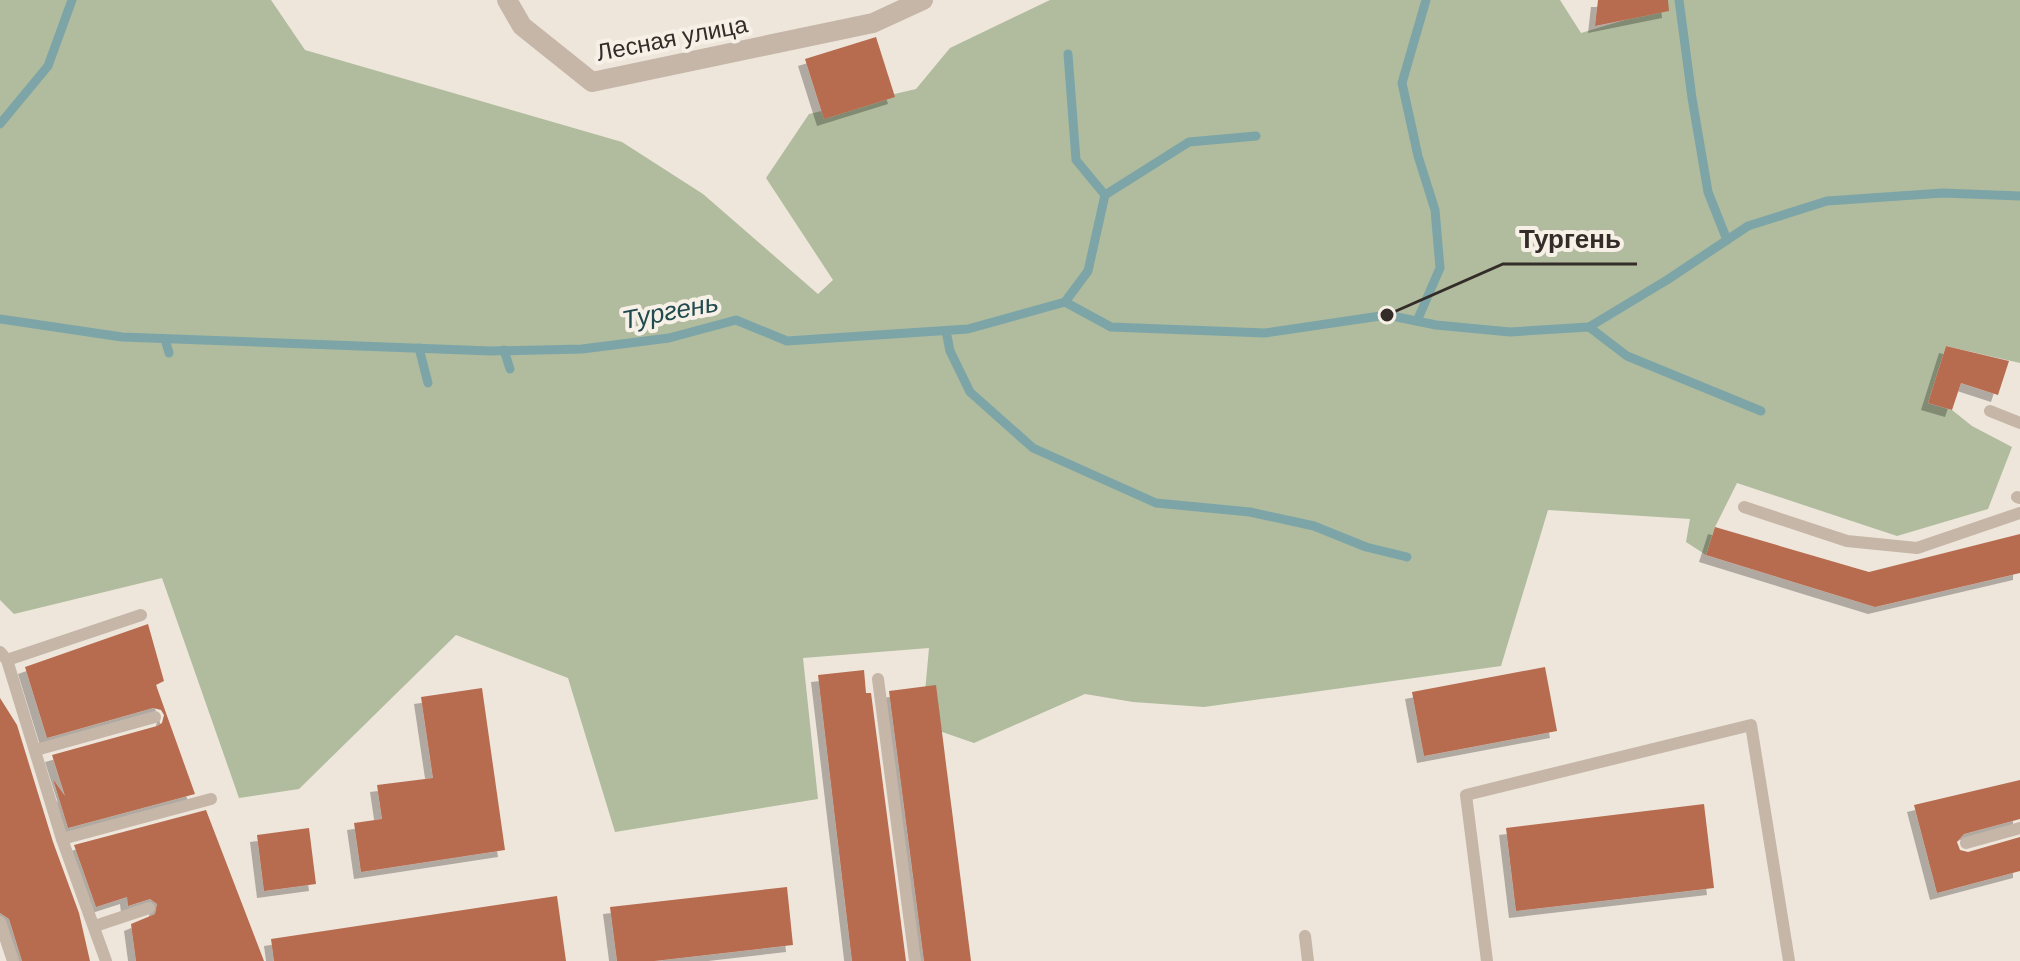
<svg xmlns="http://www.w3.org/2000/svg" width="2020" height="961" viewBox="0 0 2020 961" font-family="Helvetica,sans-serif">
  <defs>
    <filter id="shadow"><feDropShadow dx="-7" dy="7" stdDeviation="0" flood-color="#0004"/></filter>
  </defs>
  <rect width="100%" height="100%" fill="#eee6db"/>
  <polygon fill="#b0bc9d" points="0,0 271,0 305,50 622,142 703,194 818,294 833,280 766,178 809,114 916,89 950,48 1050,0 1560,0 1581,33 1655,11 1661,0 2020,0 2020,363 1946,346 1928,403 1952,410 1972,426 2012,447 1988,509 1897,536 1737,483 1715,527 1706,555 1686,542 1690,519 1548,510 1501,666 1204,707 1133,702 1085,694 974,743 922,725 929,648 803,658 818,799 615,832 568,678 456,635 299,789 239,798 162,578 14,614 0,600"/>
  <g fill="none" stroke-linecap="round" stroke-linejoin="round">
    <g stroke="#7da5a8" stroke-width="9">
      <polyline points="1679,0 1692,98 1708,192 1727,240"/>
      <polyline points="1068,54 1076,160 1105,195"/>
      <polyline points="0,124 48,66 72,0"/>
      <polyline points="1065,302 1088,271 1105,195 1189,142 1256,136"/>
      <polyline points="0,319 122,337 491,351 582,349 669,338 736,320 787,341 968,329 1065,302 1111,327 1265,333 1387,315 1436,325 1510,332 1589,327 1667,280 1748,226 1827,201 1943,193 2020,196"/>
      <polyline points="1417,321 1440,268 1435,210 1418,156 1402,83 1426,0"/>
      <polyline points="1589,327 1627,356 1761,411"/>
      <polyline points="946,331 950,351 970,392 1033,448 1156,503 1250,512 1314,526 1366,547 1407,557"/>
      <polyline points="165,339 169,353"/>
      <polyline points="419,348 428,383"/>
      <polyline points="504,350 510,369"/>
    </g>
  </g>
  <g fill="#b86c50" filter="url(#shadow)">
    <polygon points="1598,0 1668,0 1669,11 1595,26"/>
    <polygon points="876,37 895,97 824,119 805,59"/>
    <polygon points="1946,346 2009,361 1998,395 1961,383 1952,410 1928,403"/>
    <polygon points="1715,527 1869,572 2020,534 2020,573 1875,607 1706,555"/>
    <polygon points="148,624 164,681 156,685 195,794 68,828 53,779 65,796 52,755 157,726 162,723 164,715 161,710 153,708 47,738 25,667"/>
    <polygon points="1545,667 1557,731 1424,756 1412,692"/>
    <polygon points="864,670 866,693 871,693 906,961 852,961 818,675"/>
    <polygon points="936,685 971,961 924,961 889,691"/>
    <polygon points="482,688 505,850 361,872 354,823 382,819 377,785 433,778 421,697"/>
    <polygon points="0,698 17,725 53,842 79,913 90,961 22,961 9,919 0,913"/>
    <polygon points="2020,780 2020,819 1964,834 1957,842 1960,850 1968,852 2020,837 2020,871 1937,893 1914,805"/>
    <polygon points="1704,804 1714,888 1516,911 1506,828"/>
    <polygon points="206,810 264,961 136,961 131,924 155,914 157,904 150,899 128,906 127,897 96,907 74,845"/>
    <polygon points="309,828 316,884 264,891 257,835"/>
    <polygon points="787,887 793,945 654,961 617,961 610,907"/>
    <polygon points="557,896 566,961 274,961 271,939"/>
  </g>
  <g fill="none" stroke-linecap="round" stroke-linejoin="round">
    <g stroke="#c5b6a8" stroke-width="12">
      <polyline points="1990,411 2020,423"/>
      <polyline points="2017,497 2020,498"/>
      <polyline points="1744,507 1847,541 1917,548 2020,513"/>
      <polyline points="0,652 7,660 62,839 106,961"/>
      <polyline points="7,660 141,615"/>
      <polyline points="878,679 915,961"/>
      <polyline points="36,750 155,717"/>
      <polyline points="62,839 211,799"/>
      <polyline points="1966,843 2020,828"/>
      <polyline points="0,922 13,961"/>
      <polyline points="95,926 149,908"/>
      <polyline points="1305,936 1308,961"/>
      <polyline points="1487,961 1466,795 1751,725 1789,961"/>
    </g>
    <polyline stroke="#c5b6a8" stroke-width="20" points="507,0 522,26 592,82 873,23 923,0"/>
  </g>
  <g text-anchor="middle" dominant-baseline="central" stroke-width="8" stroke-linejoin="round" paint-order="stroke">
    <g font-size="24" fill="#332c28" stroke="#f7f0e7">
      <text transform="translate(672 38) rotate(-11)">Лесная улица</text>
    </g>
    <g font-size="26" font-style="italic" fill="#224b50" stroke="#f7f0e7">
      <text transform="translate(670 311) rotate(-11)">Тургень</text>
    </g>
  </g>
  <path fill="none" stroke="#332c28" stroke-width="3" d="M1387 315L1503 264H1637"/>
  <circle fill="#332c28" stroke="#f7f0e7" stroke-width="3" cx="1387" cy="315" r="8"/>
  <g font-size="26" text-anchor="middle" font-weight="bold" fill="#332c28" stroke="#f7f0e7" stroke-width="8" stroke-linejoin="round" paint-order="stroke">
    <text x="1570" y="248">Тургень</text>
  </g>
</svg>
